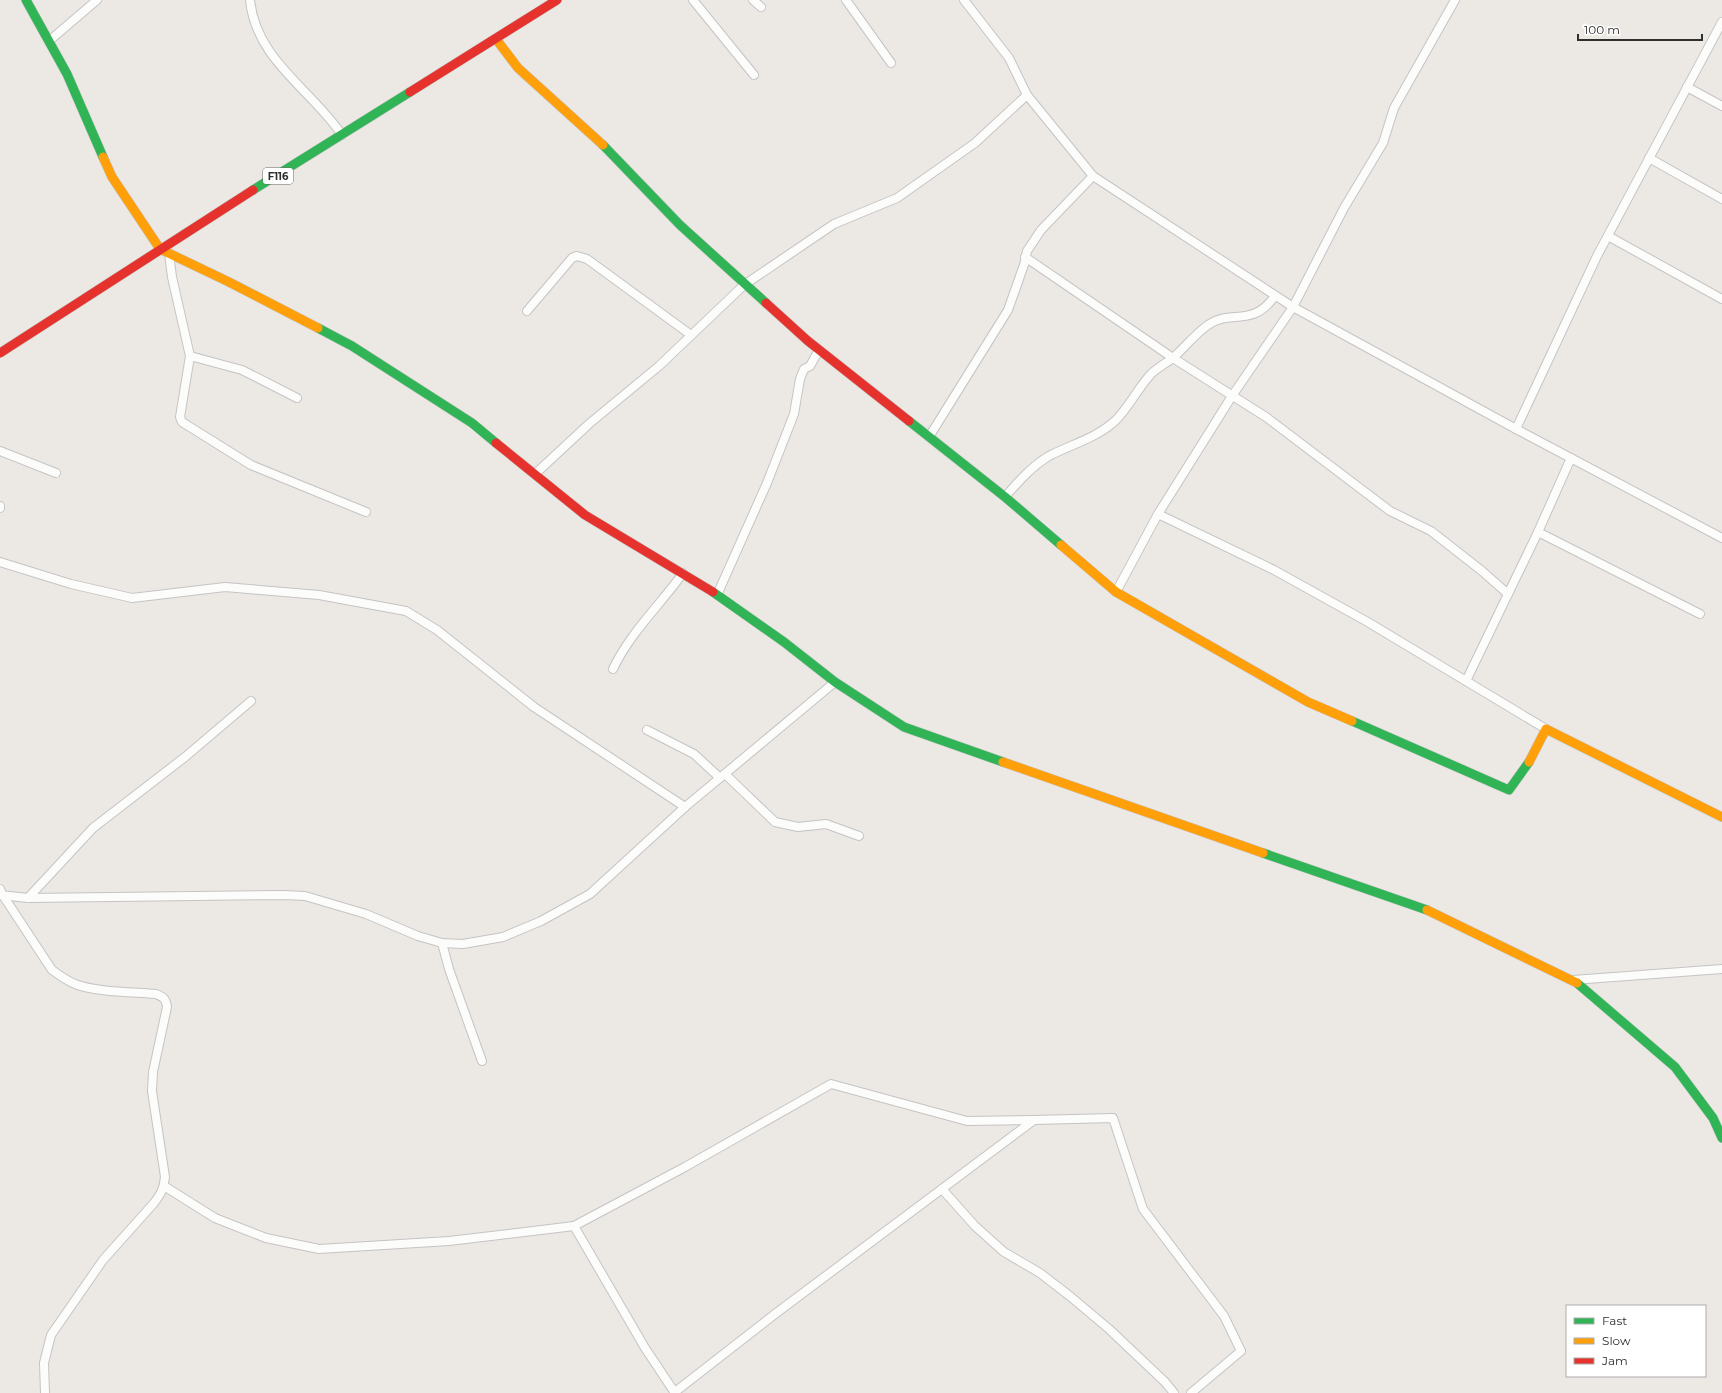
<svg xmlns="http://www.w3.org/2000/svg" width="1722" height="1393" viewBox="0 0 1722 1393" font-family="Montserrat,sans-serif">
  <rect width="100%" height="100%" fill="#ece8e4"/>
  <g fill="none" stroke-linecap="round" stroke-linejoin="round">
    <g stroke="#c5c4c5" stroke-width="10">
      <g id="street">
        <path d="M 250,0 C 256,60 311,89 342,135"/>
        <polyline points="693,0 754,75"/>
        <polyline points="753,0 761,7"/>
        <polyline points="846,0 891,63"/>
        <polyline points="964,0 1009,58 1027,95 1093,176 1293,307 1516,429 1722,538"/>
        <polyline points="49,41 97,0"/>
        <polyline points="1687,87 1722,106"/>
        <polyline points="1649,158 1722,199"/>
        <polyline points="1608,236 1722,299"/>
        <polyline points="169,253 172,277 190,356 180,417 182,422 251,465 366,512"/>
        <polyline points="1025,257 1173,358 1266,417 1390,511 1431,531 1482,571 1508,594"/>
        <polyline points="527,311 572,258 577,256 587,259 691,335"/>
        <polyline points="190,356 242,370 297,398"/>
        <polyline points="1516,429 1597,256 1722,22"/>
        <polyline points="929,437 1008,310 1025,262 1027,251 1041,230 1093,176"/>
        <polyline points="0,451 56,473"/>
        <polyline points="535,474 590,423 659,366 744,285 834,224 897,198 975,143 1027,95"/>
        <path d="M 1005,497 C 1018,482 1032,466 1049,456 C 1072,444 1097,438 1116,420 C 1129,407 1138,388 1151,374 C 1157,368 1166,363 1173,358 C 1185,347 1195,334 1208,325 C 1232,308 1251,329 1275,296"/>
        <polyline points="0,508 0,506"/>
        <polyline points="1158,514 1274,570 1366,621 1546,729"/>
        <polyline points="1538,532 1700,614"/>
        <polyline points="0,562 71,584 132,598 225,587 319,595 406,611 437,630 534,707 685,807"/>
        <polyline points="1116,592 1158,514 1232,396 1293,307 1344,208 1383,143 1394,108 1455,0"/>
        <polyline points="717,595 767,483 794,414 800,379 804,369 810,366 819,350"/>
        <path d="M 613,669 C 630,633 660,605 683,573"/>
        <polyline points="1466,681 1538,532 1571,458"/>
        <polyline points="647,730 694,754 720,778"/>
        <polyline points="725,774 775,822 798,827 826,824 859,836"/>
        <path d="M 0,889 L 2,894 L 52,970 C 59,975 67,981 75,984 C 95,992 134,992 156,994 C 163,997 166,998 167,1007 L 153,1072 L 152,1091 L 165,1177 C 164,1188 161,1194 154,1203 L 103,1260 L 51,1335 L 44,1363 L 45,1393"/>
        <polyline points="0,895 28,898 284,895 305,896 366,914 418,936 442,943 463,944 503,937 541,921 590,894 685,807 835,682"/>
        <polyline points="28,898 93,828 185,757 251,701"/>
        <polyline points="442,943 449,969 482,1061"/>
        <polyline points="1573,980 1722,969"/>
        <polyline points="164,1186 215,1218 266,1238 319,1249 449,1241 574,1226 645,1348 675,1393"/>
        <polyline points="942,1189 975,1226 1004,1252 1040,1273 1071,1297 1109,1329 1165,1382 1174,1393"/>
        <polyline points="574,1226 685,1167 831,1084 967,1121 1034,1120"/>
        <polyline points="675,1392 775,1314 1034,1120 1113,1118 1143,1209 1224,1316 1241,1351 1191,1393"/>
      </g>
    </g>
    <g stroke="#c5c4c5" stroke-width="10">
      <g id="fast">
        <polyline points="26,0 67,74 103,157"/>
        <polyline points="603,145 680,225 766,303"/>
        <polyline points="253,190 410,92"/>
        <polyline points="318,328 352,346 472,423 496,443"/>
        <polyline points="909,421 1005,497 1061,545"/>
        <polyline points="713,592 784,642 835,682 904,727 1003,762"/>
        <polyline points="1352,721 1509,790 1529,762"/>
        <polyline points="1263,853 1427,910"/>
        <polyline points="1577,983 1675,1067 1713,1118 1722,1138"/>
      </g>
    </g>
    <g stroke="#c5c4c5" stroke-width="10">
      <g id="slow">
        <polyline points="496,39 518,68 603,145"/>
        <polyline points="103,157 112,177 160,249 229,282 318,328"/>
        <polyline points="1061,545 1116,592 1308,702 1352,721"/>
        <polyline points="1003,762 1263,853"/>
        <polyline points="1529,762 1546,729 1722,817"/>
        <polyline points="1427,910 1577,983"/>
      </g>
    </g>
    <g stroke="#c5c4c5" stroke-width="10">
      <g id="jam">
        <polyline points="410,92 557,0"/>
        <polyline points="766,303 808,341 909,421"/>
        <polyline points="0,353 253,190"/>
        <polyline points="496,443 585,515 713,592"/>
      </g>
    </g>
    <use href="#street" stroke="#fcfcfb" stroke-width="8"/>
    <use href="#fast" stroke="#30b455" stroke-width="9"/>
    <use href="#slow" stroke="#ff9f0a" stroke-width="9"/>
    <use href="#jam" stroke="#e5322d" stroke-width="9"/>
  </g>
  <g text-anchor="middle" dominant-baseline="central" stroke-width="3" stroke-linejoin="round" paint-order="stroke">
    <rect fill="#fff" stroke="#6d6d6d" stroke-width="1" x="263" y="168" width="30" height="16" rx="3"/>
    <g font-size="10" font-weight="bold" fill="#2e2e2e">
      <text x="278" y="176">F116</text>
    </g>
  </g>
  <rect x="1566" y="1305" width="140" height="72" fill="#ffffff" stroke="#ababab"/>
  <rect x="1574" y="1318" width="20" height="6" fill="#30b455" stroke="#ababab"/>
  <text x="1602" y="1325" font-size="12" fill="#2e2e2e">Fast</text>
  <rect x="1574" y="1338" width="20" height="6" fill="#ff9f0a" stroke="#ababab"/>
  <text x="1602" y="1345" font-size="12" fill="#2e2e2e">Slow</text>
  <rect x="1574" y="1358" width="20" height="6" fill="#e5322d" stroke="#ababab"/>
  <text x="1602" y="1365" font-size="12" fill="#2e2e2e">Jam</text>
  <path d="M1578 34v6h124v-6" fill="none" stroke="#2e2e2e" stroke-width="2"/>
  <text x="1584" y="34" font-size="12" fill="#2e2e2e" stroke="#ffffff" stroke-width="3" paint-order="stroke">100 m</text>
</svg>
